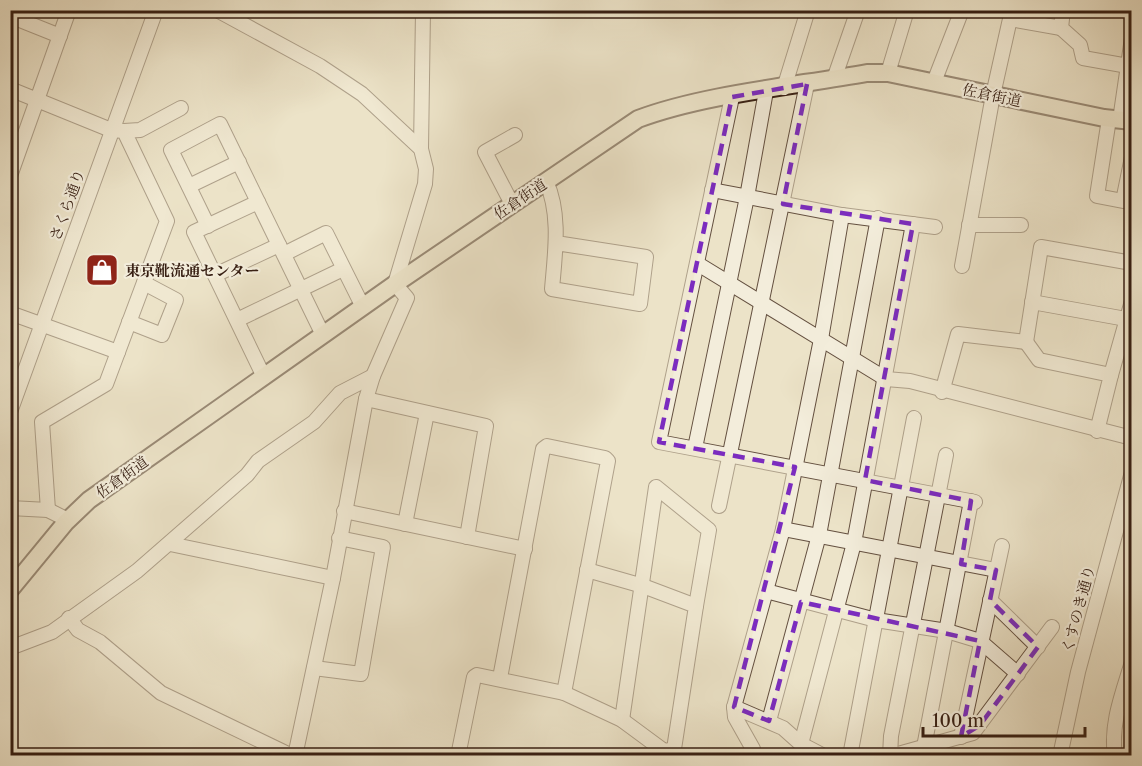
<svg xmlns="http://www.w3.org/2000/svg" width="1142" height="766" viewBox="0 0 1142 766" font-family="'Libre Caslon Text','Noto Serif JP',serif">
  <rect width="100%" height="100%" fill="#ece3c8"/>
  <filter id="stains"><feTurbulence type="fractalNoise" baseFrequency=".00333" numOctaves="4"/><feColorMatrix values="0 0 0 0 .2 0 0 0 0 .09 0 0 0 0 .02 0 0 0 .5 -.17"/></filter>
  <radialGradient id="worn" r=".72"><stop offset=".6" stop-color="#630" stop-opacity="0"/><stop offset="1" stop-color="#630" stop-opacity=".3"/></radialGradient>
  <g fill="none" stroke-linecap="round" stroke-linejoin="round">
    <g stroke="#645040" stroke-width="16">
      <g id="minor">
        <polyline points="217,10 320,66 362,94 421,149 426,169 425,184 395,284 407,298 373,376 366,399 333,578 295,756"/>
        <polyline points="1063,10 1061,28 1080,45 1083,58 1128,66"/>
        <polyline points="10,16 60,36"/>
        <polyline points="1010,19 1061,28"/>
        <polyline points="888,73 907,10"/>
        <polyline points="834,79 858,10"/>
        <polyline points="934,82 962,10"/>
        <polyline points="784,88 808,10"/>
        <polyline points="10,89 111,130 124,131 167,221 106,384 42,422 48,510"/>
        <polyline points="732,97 659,442 975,502"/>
        <polyline points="1109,119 1097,196 1123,201 1132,157"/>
        <polyline points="1120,120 1132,38"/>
        <polyline points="124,131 140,130 181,108"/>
        <polyline points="421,149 423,10"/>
        <polyline points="10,176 69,10"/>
        <path d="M 546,181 C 561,214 555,253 552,289 L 640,304 L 646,257 L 556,243"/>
        <polyline points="189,186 239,162"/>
        <polyline points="712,190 842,215 935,227"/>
        <polyline points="258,202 194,232 264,377"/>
        <polyline points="512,204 485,152 515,135"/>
        <polyline points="969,225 1021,225"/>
        <polyline points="208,226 171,150 220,124 323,335"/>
        <polyline points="284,254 326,233 363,307"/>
        <polyline points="698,264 886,379 910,381 1132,438"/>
        <polyline points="962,266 993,95 1012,10"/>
        <polyline points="215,275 279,245"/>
        <polyline points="1032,302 1126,319"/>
        <polyline points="10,313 118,352"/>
        <polyline points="237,320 343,269"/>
        <polyline points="129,322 162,335 176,300 144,283"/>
        <polyline points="1026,342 1039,360 1111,375 1097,431"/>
        <polyline points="1111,375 1132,301"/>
        <polyline points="942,392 958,334 1026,342 1041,247 1132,263"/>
        <polyline points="366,399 486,426 467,537"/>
        <polyline points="10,412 156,10"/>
        <polyline points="695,448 747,197 766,91"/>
        <polyline points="719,506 807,84"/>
        <polyline points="10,508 48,510 68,520"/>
        <polyline points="344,511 525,549"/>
        <polyline points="405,524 427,413"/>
        <polyline points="783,529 996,570"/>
        <polyline points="170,544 333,578"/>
        <polyline points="766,591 876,620 947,631 980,641 1018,674"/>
        <polyline points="990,600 1038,647"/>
        <polyline points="69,618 78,630 100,642 161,693 292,756"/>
        <polyline points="10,648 52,632 137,571 247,475 258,461 314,422 340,393 373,376"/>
        <polyline points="314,668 361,674 383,547 339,538"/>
        <polyline points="500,678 543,449 547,446 605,458 608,461 564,693"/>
        <polyline points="734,707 783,529 821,339 842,215"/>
        <polyline points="622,720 656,487 709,530 696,606"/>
        <polyline points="769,721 819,535 878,218"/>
        <polyline points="961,737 1002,546"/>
        <polyline points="801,744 854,543 913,224"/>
        <polyline points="924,747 971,501"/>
        <polyline points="753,749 735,717 734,707 783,728 801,744 824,756"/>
        <polyline points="458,756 474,677 477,675 564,693 622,720 664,751 674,749 696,606 643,586 587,570"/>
        <polyline points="850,756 914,418"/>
        <polyline points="890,756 891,736 946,455"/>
        <polyline points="891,756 973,733 1052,627"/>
        <polyline points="1060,756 1078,672 1132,472"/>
        <path d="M 1115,756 C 1110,724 1123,692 1132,662"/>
      </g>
    </g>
    <g stroke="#371f13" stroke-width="20">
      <path id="major" d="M 10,590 L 66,522 L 89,500 L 395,284 L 638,119 C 705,94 795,86 867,73 L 888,73 L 1104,118 L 1132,121"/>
    </g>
    <use href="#minor" stroke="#f3eddb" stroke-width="14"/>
    <use href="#major" stroke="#ece3c8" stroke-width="16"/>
  </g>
  <path d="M0 0H1142V766H0ZM 807,84 L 783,204 L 913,224 L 865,480 L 971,501 L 961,564 L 996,570 L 990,600 L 1038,647 L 980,725 L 961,737 L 980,641 L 801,602 L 769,721 L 734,707 L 795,467 L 659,442 L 732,97 Z" fill="#ece3c8" fill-opacity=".55" fill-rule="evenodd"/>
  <path fill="none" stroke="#7b2cbf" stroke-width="4.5" stroke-dasharray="12 8" stroke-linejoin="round" d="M 807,84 L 783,204 L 913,224 L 865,480 L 971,501 L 961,564 L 996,570 L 990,600 L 1038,647 L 980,725 L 961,737 L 980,641 L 801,602 L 769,721 L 734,707 L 795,467 L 659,442 L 732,97 Z"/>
  <defs>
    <g id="shop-square" transform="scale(1.725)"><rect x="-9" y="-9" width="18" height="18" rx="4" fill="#8f2418" stroke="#f3eddb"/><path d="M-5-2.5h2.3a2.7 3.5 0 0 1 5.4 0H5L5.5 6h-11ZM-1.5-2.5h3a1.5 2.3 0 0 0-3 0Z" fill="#fff"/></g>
  </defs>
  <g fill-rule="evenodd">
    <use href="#shop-square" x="102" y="270"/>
  </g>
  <g text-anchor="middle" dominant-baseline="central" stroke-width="4.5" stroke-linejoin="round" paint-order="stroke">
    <g font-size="15" fill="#371f13" stroke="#f3eddb">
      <text transform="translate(992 95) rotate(12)">佐倉街道</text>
      <text transform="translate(520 199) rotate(-34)">佐倉街道</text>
      <text transform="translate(67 205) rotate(-70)">さくら通り</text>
      <text transform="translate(122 477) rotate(-36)">佐倉街道</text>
      <text transform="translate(1078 609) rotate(-75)">くすのき通り</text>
    </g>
    <g font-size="15" font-weight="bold" fill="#371f13" stroke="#f3eddb" text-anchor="start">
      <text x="125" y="270">東京靴流通センター</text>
    </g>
  </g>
  <rect width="1142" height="766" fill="none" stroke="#ece3c8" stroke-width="36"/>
  <rect x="12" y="12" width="1118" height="742" fill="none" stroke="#371f13" stroke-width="3"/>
  <rect x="18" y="18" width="1106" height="730" fill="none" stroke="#371f13" stroke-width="1.5"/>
  <path d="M923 727v9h162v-9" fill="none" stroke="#371f13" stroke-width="3"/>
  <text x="932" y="727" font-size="18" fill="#371f13" stroke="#f3eddb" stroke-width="4.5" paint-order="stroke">100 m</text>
  <rect width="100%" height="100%" filter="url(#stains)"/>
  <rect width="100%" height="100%" fill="url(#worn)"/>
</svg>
